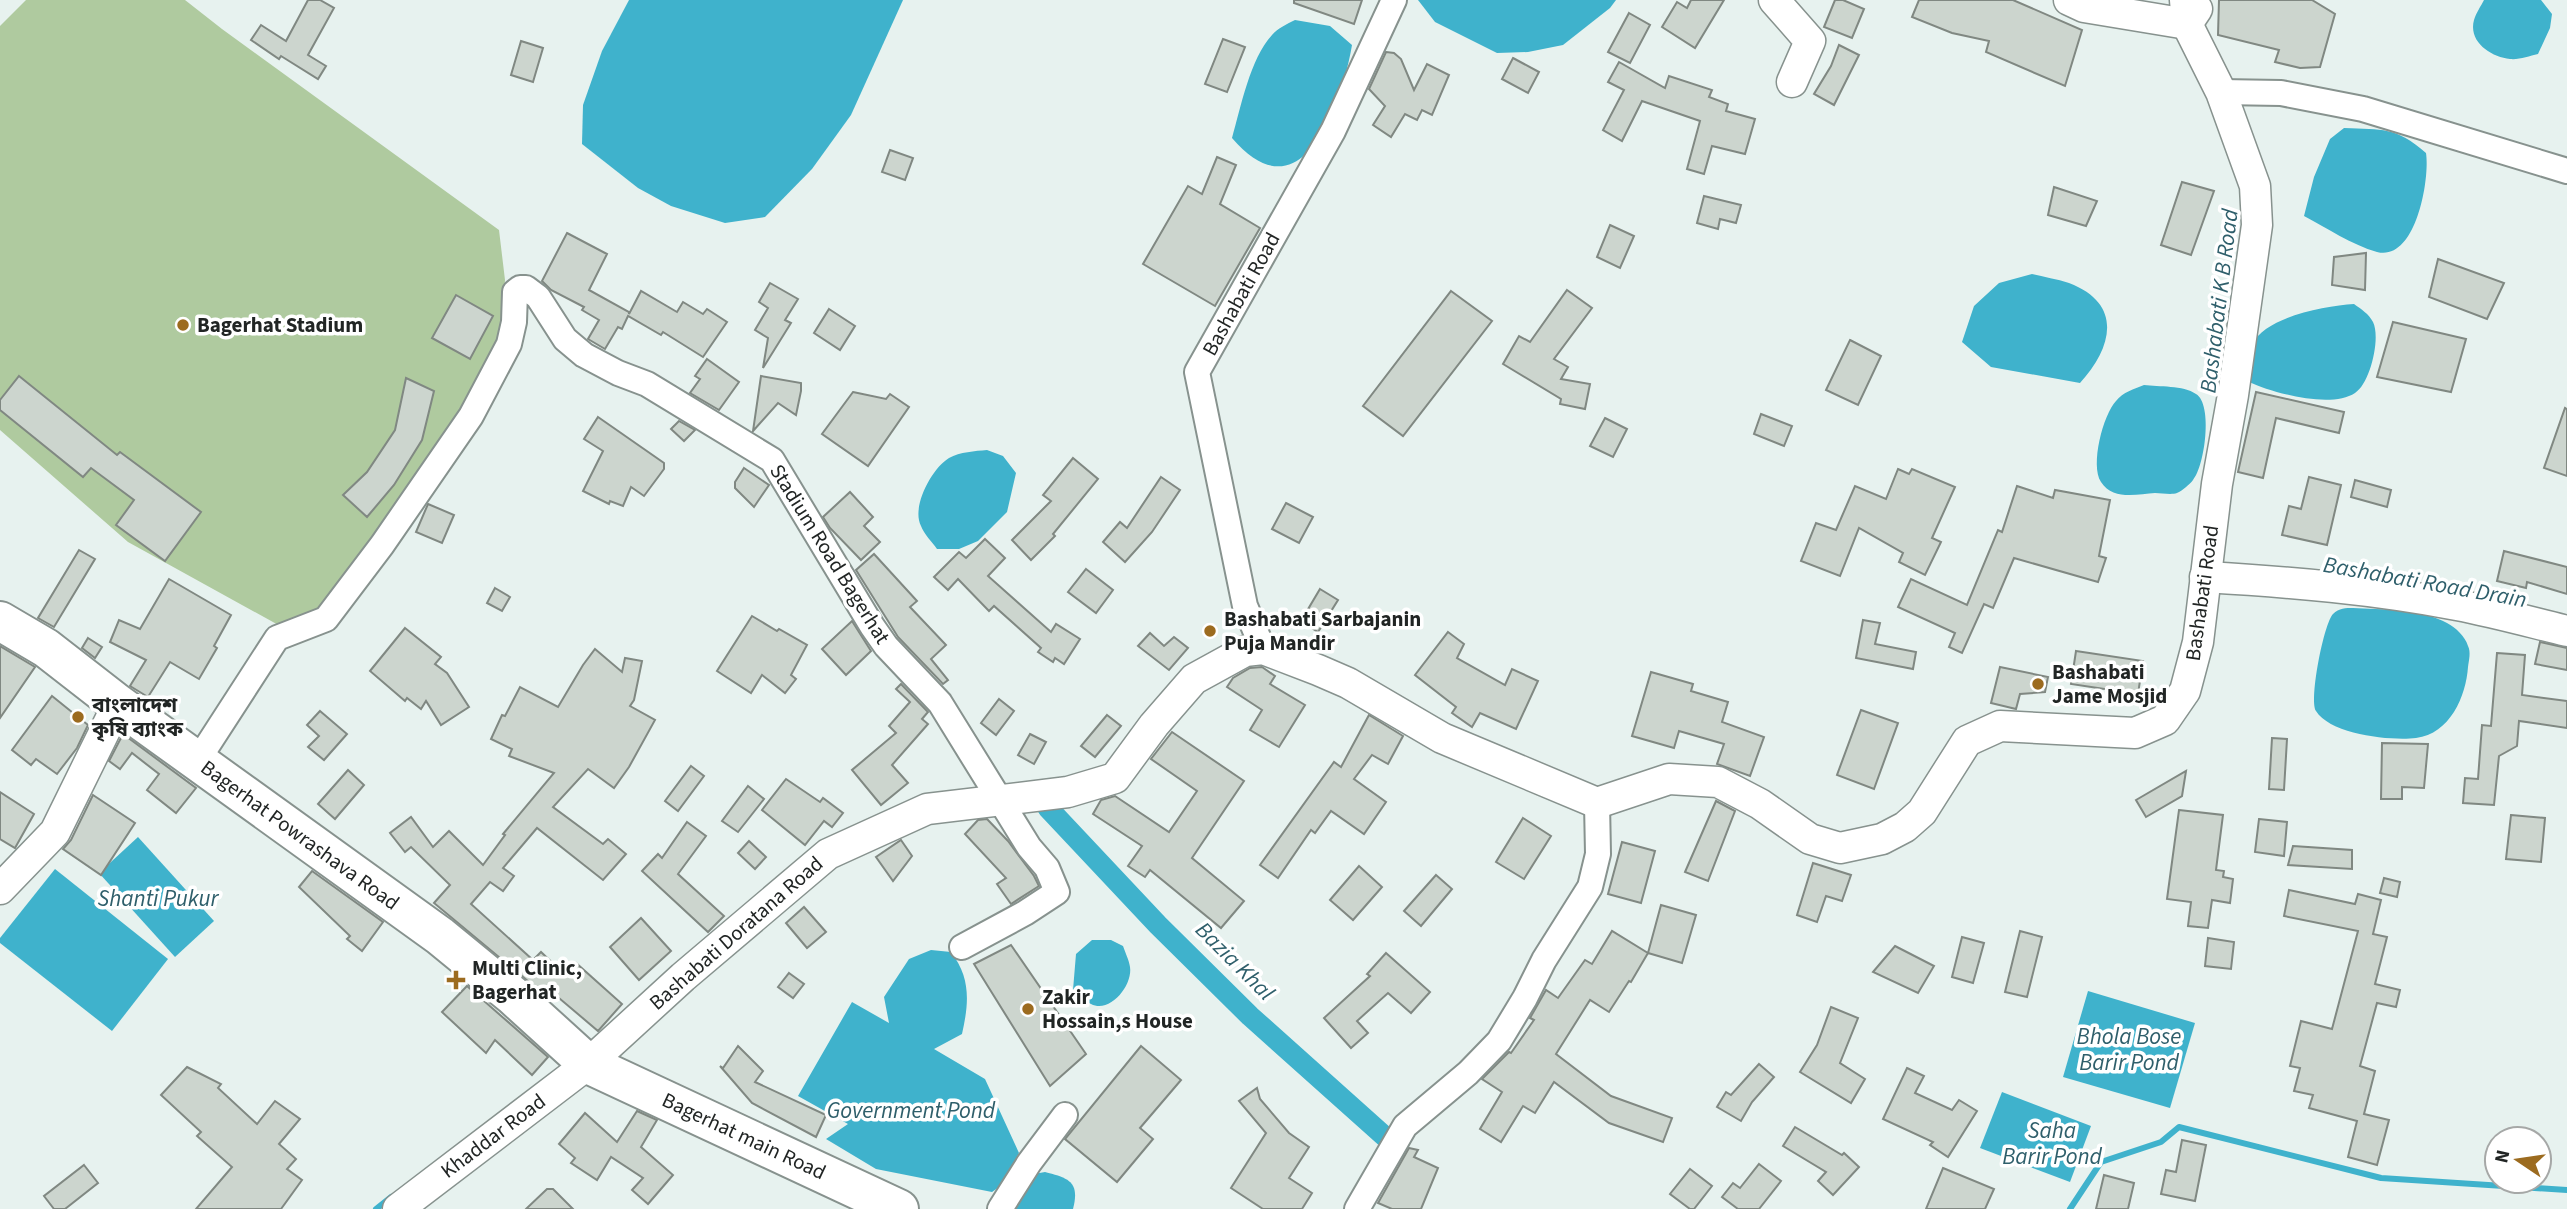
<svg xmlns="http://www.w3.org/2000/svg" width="2567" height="1209" viewBox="0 0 2567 1209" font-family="'Source Sans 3','Noto Sans Bengali',sans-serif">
  <rect width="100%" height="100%" fill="#e7f2ef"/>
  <polygon fill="#afca9f" points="26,0 185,0 222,29 499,230 505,280 501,330 486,370 445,447 327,612 282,627 128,542 0,430 0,26"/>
  <g fill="#3fb2cc">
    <polygon points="629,0 903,0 851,115 812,169 765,217 725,223 671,206 638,188 582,144 583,105 602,51"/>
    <polygon points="1418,0 1616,0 1610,8 1563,45 1528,52 1497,53 1435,22"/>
    <path d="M 2484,0 L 2541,0 L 2552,14 L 2550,28 L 2538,54 C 2529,56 2519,60 2510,59 C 2491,57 2468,42 2474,20 C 2476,13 2481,6 2484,0 Z"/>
    <path d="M 1295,20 L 1330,26 L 1352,45 C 1342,104 1302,220 1232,138 C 1241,107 1250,59 1272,35 C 1278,28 1287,24 1295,20 Z"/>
    <path d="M 2344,128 C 2383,130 2395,126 2426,153 C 2430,179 2416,262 2377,252 C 2352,245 2327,228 2304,216 L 2314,177 L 2330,139 Z"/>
    <path d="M 2032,274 C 2044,277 2057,279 2069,283 C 2124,304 2112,348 2080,383 L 1991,367 L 1962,342 L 1974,306 L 1999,283 Z"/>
    <path d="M 2354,304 C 2361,309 2369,314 2373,322 C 2381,338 2370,384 2355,393 C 2331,409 2273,393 2249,382 C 2250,371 2247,354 2252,344 C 2267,316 2325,306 2354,304 Z"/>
    <path d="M 2144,385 C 2159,387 2183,385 2196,394 C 2213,404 2205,466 2193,480 C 2190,484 2182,491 2177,493 C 2171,495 2162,493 2155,493 C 2138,494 2113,501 2101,482 C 2090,465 2103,415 2116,401 C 2123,392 2134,389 2144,385 Z"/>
    <path d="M 987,450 L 1003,456 L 1016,473 L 1007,512 L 978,541 L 959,549 L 937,549 C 932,542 924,534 921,526 C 911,507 932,468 949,458 C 960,452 975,451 987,450 Z"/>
    <path d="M 2353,608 C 2379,609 2425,610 2447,623 C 2456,628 2465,636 2468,646 C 2471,652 2469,660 2468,667 C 2466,696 2450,734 2416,738 C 2392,741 2331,735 2316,711 C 2309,699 2324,623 2333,614 C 2339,608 2346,608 2353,608 Z"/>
    <polygon points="138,837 214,921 175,957 99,873"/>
    <polygon points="55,869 168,959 112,1031 0,943 0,938"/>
    <path d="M 1092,940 L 1111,940 L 1123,946 C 1125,952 1129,960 1130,967 C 1133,985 1110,1014 1091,1004 C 1084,1001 1078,994 1073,990 L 1076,954 Z"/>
    <path d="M 931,950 L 951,952 C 971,978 969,1003 962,1034 L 934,1049 L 985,1079 L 1019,1153 L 1002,1185 L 992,1192 L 876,1169 L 826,1139 L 848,1124 L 798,1096 L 852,1002 L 889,1023 L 884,997 L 909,959 Z"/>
    <polygon points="2088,991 2195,1023 2170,1108 2063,1077"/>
    <polygon points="2002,1092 2091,1126 2070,1182 1980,1148"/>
    <path d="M 1045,1172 C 1069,1178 1080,1182 1073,1209 L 1014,1209 L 1034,1174 Z"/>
  </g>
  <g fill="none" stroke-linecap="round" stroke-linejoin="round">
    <g stroke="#3fb2cc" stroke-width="6">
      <polyline points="376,1209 391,1197"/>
      <polyline points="2070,1209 2101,1162 2161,1142 2179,1127 2381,1178 2567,1190"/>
    </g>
    <polyline stroke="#3fb2cc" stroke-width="21" points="1048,808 1158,925 1250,1016 1392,1143"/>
  </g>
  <g fill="#ccd5ce" stroke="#808882" stroke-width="2">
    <polygon points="308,0 320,0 334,8 308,55 326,66 318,79 281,56 279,59 251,40 261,25 286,41"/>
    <polygon points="1294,0 1362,0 1354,24 1294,3"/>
    <polygon points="1691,0 1724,0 1695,48 1662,27 1677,2 1687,8"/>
    <polygon points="1835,0 1843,0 1864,9 1852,38 1824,27"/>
    <polygon points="1919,0 2013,0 2082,30 2065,86 1986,52 1989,41 1952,33 1912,17"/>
    <polygon points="2219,0 2312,0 2335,14 2320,67 2300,68 2275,62 2279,50 2218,35"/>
    <polygon points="1629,13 1650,25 1630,63 1608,52"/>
    <polygon points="1223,39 1245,47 1227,92 1205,84"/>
    <polygon points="521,41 543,48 533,82 511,75"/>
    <polygon points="1839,45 1859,55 1834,105 1814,94 1831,66"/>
    <polygon points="1386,52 1394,53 1401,59 1414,90 1427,64 1449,75 1432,115 1422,110 1417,120 1405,114 1391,137 1373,125 1385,106 1369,89"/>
    <polygon points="1513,58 1539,72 1528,93 1502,79"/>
    <polygon points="1619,62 1665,88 1669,76 1712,90 1709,97 1728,104 1726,111 1755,119 1745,154 1712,146 1704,174 1687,169 1700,121 1642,101 1622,141 1603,130 1624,90 1608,82"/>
    <polygon points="890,150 913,158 905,180 882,172"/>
    <polygon points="1217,157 1236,165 1220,204 1260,228 1215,306 1143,264 1188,186 1202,194"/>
    <polygon points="2182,182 2214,191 2191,255 2161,245"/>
    <polygon points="2054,187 2097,201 2086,226 2048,215"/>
    <polygon points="1704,196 1741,205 1736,223 1720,219 1718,229 1697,223"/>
    <polygon points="1610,225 1634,236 1620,268 1597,257"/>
    <polygon points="567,233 607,254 589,290 629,312 629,314 641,291 677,312 683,302 703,314 707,309 727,322 703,357 663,332 661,335 628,316 622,329 618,327 605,349 588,339 599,320 582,310 584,307 551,290 542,281"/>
    <polygon points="2366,253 2365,290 2332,285 2334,257"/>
    <polygon points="2438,259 2504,283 2487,319 2429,297"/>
    <polygon points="770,283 798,299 785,320 791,323 763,368 768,338 755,330 768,308 759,302"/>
    <polygon points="1567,290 1592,308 1554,359 1568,367 1561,379 1590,384 1585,409 1560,404 1561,399 1503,364 1519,336 1530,342"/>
    <polygon points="1451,291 1492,321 1403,436 1363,406"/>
    <polygon points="456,295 493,316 470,359 432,338"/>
    <polygon points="829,309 855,326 840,350 814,333"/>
    <polygon points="2393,322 2466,339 2451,392 2377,377"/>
    <polygon points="1850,340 1881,356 1858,405 1826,390"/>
    <polygon points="707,359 739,382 719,410 690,393 700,379 695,376"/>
    <polygon points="19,376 117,455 120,452 201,512 165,561 116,525 134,500 91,468 83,477 0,410 0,400"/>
    <polygon points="761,376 801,383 801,391 796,415 778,403 753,431"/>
    <polygon points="406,378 434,391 422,440 394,485 367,517 343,495 367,472 395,430"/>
    <polygon points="853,392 886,399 890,394 909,407 868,466 822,434"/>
    <polygon points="2256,392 2344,412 2339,433 2276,418 2263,478 2238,472"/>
    <polygon points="2565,408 2567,409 2567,476 2544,468"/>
    <polygon points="1761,414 1792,426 1784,446 1754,434"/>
    <polygon points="598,417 664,463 664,469 644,496 631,487 623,506 610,501 609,504 583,491 603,451 584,439"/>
    <polygon points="1605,418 1627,429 1613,457 1590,446"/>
    <polygon points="679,421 695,430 684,441 671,429"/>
    <polygon points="1073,458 1098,479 1053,534 1055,536 1031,560 1012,540 1051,501 1043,495"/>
    <polygon points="744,468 769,485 754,507 735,488 735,482"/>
    <polygon points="1898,469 1909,474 1912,469 1955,487 1932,538 1941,542 1925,575 1899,562 1903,553 1859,528 1840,576 1801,561 1816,523 1836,530 1855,486 1886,499"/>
    <polygon points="1161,477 1180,490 1152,532 1125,562 1103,542 1120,522 1127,528"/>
    <polygon points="2309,477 2341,485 2327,545 2282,535 2289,506 2301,509"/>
    <polygon points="2355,480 2391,490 2387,507 2351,497"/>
    <polygon points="2017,486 2053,498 2055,490 2110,500 2099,556 2106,558 2098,582 2014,558 1993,608 1984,604 1962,653 1949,647 1955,633 1898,607 1911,579 1967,605 1998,530 2002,532"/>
    <polygon points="850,492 873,517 864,526 880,542 861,560 830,528 823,517"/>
    <polygon points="1286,503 1313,517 1299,543 1272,529"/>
    <polygon points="428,504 454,515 442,543 416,532"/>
    <polygon points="985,539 1005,558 988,576 1051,632 1056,624 1080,639 1064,664 1055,658 1053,662 1038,652 1041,648 994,606 989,611 958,579 948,590 934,577 959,552 966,558"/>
    <polygon points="79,550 95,559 54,627 38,618"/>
    <polygon points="2504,551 2567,567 2567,594 2527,582 2526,588 2497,581"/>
    <polygon points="874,554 917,601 910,607 946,645 931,659 948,680 943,684 898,637 856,570"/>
    <polygon points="1086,569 1113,590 1096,613 1068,592"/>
    <polygon points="169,579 231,615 214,646 217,648 199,679 170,662 148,697 130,686 146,660 110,642 119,620 140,629"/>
    <polygon points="495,588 510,597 502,611 487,603"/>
    <polygon points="1320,589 1338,600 1318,632 1301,621"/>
    <polygon points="752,616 777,631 779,629 807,645 791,675 796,679 785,693 762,675 751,693 717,671"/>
    <polygon points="1863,620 1880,623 1875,644 1916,652 1913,669 1856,658"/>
    <polygon points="852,621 871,651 846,675 822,649"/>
    <polygon points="405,628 441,657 435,664 447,673 469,707 441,725 426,701 421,709 407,698 405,701 370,671"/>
    <polygon points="1448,632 1464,644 1457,658 1505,685 1512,669 1538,681 1516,729 1480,713 1472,727 1452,713 1456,707 1415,675"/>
    <polygon points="1150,633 1164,646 1174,637 1188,648 1169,670 1138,646"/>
    <polygon points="88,638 102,647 95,658 82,648"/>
    <polygon points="2540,642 2567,648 2567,670 2535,664"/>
    <polygon points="0,646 35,667 0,718"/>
    <polygon points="595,649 622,672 625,658 642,661 634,700 630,706 655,720 629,767 614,788 588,769 553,807 603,844 608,839 626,854 603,880 537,828 503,868 514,876 503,891 490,882 471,904 533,960 541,952 565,975 576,963 622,1004 598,1031 546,987 541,992 434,903 450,885 411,847 405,852 390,833 411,817 433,847 449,831 483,865 505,835 503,834 554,773 509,756 512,749 491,739 502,715 505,716 520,687 558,707 583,665"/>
    <polygon points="2076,651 2143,661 2138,694 2071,684"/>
    <polygon points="2497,653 2525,655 2522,695 2567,701 2567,728 2519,721 2517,746 2499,756 2494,805 2463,803 2465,778 2478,779 2482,725 2491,726"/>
    <polygon points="1262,667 1275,676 1270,684 1305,705 1279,747 1250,730 1262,710 1227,687 1233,678 1250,668"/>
    <polygon points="2000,667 2048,677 2045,692 2020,694 2016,709 1991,703"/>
    <polygon points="1651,672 1693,684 1691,691 1728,702 1722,722 1764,737 1750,776 1717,764 1724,744 1679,731 1674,748 1632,736"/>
    <polygon points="901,684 928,712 922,719 928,724 892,765 908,783 881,805 852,770 896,733 889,726 910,702 896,689"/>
    <polygon points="52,696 88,725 77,748 57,774 36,759 31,765 12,750"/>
    <polygon points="999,699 1014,711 996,735 981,723"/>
    <polygon points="1861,710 1898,723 1874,789 1837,775"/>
    <polygon points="320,711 347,734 324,760 308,747 319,736 307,725"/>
    <polygon points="1107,715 1121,726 1095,757 1081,746"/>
    <polygon points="1369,715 1403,736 1388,764 1372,755 1354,779 1386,802 1364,834 1331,811 1315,833 1311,830 1278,878 1260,865 1334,762 1341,767"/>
    <polygon points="1172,732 1244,781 1192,858 1244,901 1221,928 1150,870 1145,877 1128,866 1142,846 1093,814 1101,800 1115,796 1169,832 1197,791 1151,759"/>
    <polygon points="123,734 196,788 176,813 147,790 159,774 132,753 120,769 109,761"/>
    <polygon points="1030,734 1046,742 1034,764 1018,755"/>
    <polygon points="2272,738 2287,739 2284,790 2269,789"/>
    <polygon points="2382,743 2428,744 2424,788 2402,787 2402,799 2381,799"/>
    <polygon points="691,766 704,776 678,811 665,801"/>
    <polygon points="348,770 364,785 335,819 318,804"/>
    <polygon points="2186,771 2182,796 2146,817 2136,800"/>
    <polygon points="786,779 820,802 823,798 843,813 832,827 824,821 805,845 762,810"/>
    <polygon points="748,786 764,799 738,832 722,821"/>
    <polygon points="0,792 34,814 15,848 0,839"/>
    <polygon points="93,795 135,823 101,875 63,849 71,840"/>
    <polygon points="1716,801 1735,811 1708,881 1685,872"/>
    <polygon points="2179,810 2223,815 2216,870 2224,871 2223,877 2233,879 2230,903 2212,900 2208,928 2188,926 2191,902 2167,899"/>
    <polygon points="2511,815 2545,818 2541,862 2506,859"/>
    <polygon points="1523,818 1551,836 1524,879 1496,862"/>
    <polygon points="987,819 1008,841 1034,876 1039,886 1011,904 997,884 1006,878 965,834 978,820"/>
    <polygon points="2259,819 2287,822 2284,856 2255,852"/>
    <polygon points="687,822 706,836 678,874 724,916 708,932 642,871 658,854 662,858"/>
    <polygon points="901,840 912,856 893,881 876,857"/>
    <polygon points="749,841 766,857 755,869 738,853"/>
    <polygon points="1622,842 1655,851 1641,903 1608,894"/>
    <polygon points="2293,846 2352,850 2352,869 2288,865"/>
    <polygon points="1813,863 1851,875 1842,901 1826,896 1817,922 1797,915"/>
    <polygon points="1359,866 1382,887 1353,920 1330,900"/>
    <polygon points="312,871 383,922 362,951 347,939 350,936 299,887"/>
    <polygon points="1436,875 1452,889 1421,926 1404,911"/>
    <polygon points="2384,878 2400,882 2397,897 2380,893"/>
    <polygon points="2289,890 2355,904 2358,894 2381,900 2373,934 2387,937 2375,984 2400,990 2396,1007 2377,1003 2360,1066 2375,1071 2364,1114 2389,1120 2377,1165 2348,1157 2357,1121 2309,1108 2313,1095 2294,1091 2300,1068 2290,1066 2301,1021 2332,1029 2358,931 2284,916"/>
    <polygon points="1661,905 1696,915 1682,963 1648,953 1631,982 1629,981 1609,1012 1590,1000 1556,1054 1611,1096 1672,1118 1663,1142 1609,1123 1554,1082 1535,1113 1523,1106 1501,1142 1480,1129 1502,1092 1482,1079 1509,1052 1511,1053 1534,1020 1530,1018 1546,990 1558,998 1585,960 1592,964 1612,931 1648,953"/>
    <polygon points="804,907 826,932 807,948 786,923"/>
    <polygon points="641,918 671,951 639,980 610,947"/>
    <polygon points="2020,931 2042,937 2027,997 2005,992"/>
    <polygon points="1962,937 1984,943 1973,983 1952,977"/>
    <polygon points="2208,938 2234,942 2231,969 2205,966"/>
    <polygon points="1011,945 1086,1054 1050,1086 974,964"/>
    <polygon points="1895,946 1934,966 1918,993 1873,972"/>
    <polygon points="1386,953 1430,992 1411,1013 1388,993 1357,1021 1368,1033 1351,1048 1324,1018 1370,976 1367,974"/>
    <polygon points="789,973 804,984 793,998 778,987"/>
    <polygon points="467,986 548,1057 532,1075 495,1040 486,1053 442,1012"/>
    <polygon points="1831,1007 1858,1018 1840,1063 1865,1079 1851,1103 1800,1072 1817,1045"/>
    <polygon points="738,1046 763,1071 755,1082 826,1115 816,1137 752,1103 720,1066 723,1068"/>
    <polygon points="1141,1046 1181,1080 1140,1128 1153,1139 1117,1182 1065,1139"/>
    <polygon points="1759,1064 1774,1077 1752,1102 1741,1121 1717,1107 1726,1092 1731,1095"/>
    <polygon points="187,1067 221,1084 218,1088 257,1124 275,1101 300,1119 279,1144 296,1159 287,1169 302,1180 281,1209 196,1209 232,1167 197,1136 201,1132 161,1095"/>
    <polygon points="1907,1068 1924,1076 1915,1093 1952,1110 1959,1100 1977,1111 1948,1157 1930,1145 1933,1142 1883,1119"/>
    <polygon points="1257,1088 1260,1099 1289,1133 1309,1147 1289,1178 1312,1193 1302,1209 1263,1209 1231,1188 1266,1133 1239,1101"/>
    <polygon points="637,1111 657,1120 641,1147 673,1175 648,1204 632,1190 643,1178 611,1157 597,1180 571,1163 575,1158 559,1144 585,1113 617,1142"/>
    <polygon points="1795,1127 1842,1155 1844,1153 1859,1167 1833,1195 1818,1181 1826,1172 1783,1146"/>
    <polygon points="2182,1140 2206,1145 2195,1201 2161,1194 2166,1170 2176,1172"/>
    <polygon points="1409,1148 1418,1150 1414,1157 1438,1168 1421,1209 1392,1209 1378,1203"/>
    <polygon points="1759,1164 1781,1181 1759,1209 1738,1209 1722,1197 1733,1183 1740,1188"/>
    <polygon points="84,1165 98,1183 65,1209 54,1209 44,1196"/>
    <polygon points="1943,1168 1994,1189 1985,1209 1926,1209"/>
    <polygon points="1690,1169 1712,1186 1694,1209 1690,1209 1670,1194"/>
    <polygon points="2104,1175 2134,1183 2128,1209 2096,1209"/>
    <polygon points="547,1189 553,1189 573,1209 526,1209"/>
  </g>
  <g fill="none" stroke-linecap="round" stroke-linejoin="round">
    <g stroke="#87928e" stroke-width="28">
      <g id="minor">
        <polyline points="2221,92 2281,93 2363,109 2567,171"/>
        <polyline points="1263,649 1245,606 1197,372 1333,131 1394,0"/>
        <polyline points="198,760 277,638 326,619 382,545 471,416 509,344 514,322 515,292 520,288 526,288 538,297 565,339 584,355 618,373 647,384 772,460 872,626 886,646 940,703 1029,847 1047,868 1057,892 1025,913 962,947"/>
        <polyline points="1000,1209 1029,1163 1065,1115"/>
        <polyline points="1357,1209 1405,1126 1468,1073 1499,1041 1525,998 1544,960 1590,887 1598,854 1597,803"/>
      </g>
    </g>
    <g stroke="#87928e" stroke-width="33">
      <g id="tertiary">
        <polyline points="1774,0 1810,41 1792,82"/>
        <polyline points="2069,0 2084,7 2187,24 2197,9"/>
        <path d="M 2205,577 C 2289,582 2374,589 2457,605 C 2494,612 2530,622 2567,631"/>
        <polyline points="0,889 55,832 118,704"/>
        <polyline points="398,1209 588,1064 683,977 828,854 927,809 1068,792 1115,778 1154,725 1194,679 1245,651 1263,649 1318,670 1348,683 1442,738 1597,803 1669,779 1718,782 1760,804 1810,839 1840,848 1882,839 1905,827 1922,812 1967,741 2000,726 2135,733 2165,720 2185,691 2198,642 2217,484 2233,395 2257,225 2255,186 2221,92 2187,24 2185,0"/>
      </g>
    </g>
    <g stroke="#87928e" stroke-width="42">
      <polyline id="primary" points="0,621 46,648 118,704 440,936 512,995 588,1064 899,1209"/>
    </g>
    <use href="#minor" stroke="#fff" stroke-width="24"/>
    <use href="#tertiary" stroke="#fff" stroke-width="30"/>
    <use href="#primary" stroke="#fff" stroke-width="38"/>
  </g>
  <g fill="#9c6b1f" stroke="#fff" stroke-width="2.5">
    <circle cx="183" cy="325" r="7"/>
    <circle cx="1210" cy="631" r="7"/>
    <circle cx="2038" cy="684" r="7"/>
    <circle cx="78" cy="717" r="7"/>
    <path d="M452.5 969.5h7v7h7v7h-7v7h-7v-7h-7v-7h7z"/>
    <circle cx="1028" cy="1009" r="7"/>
  </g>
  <g text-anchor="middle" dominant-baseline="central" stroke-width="7" stroke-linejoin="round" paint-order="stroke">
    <g font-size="21" fill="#212524" stroke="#fff">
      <text transform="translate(1241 294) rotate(-61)">Bashabati Road</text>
      <text transform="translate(830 554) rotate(58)">Stadium Road Bagerhat</text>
      <text transform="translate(2202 593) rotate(-82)">Bashabati Road</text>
      <text transform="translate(300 835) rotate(36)">Bagerhat Powrashava Road</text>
      <text transform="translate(736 933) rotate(-41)">Bashabati Doratana Road</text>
      <text transform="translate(493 1136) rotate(-37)">Khaddar Road</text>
      <text transform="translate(744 1136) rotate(25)">Bagerhat main Road</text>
    </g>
    <g font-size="21" font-weight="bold" fill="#212524" stroke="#fff" text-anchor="start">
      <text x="197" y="325">Bagerhat Stadium</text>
      <text x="1224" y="619">Bashabati Sarbajanin<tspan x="1224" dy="24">Puja Mandir</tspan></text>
      <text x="2052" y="672">Bashabati<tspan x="2052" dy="24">Jame Mosjid</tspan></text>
      <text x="92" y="705">বাংলাদেশ<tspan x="92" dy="24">কৃষি ব্যাংক</tspan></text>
      <text x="472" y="968">Multi Clinic,<tspan x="472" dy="24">Bagerhat</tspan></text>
      <text x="1042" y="997">Zakir<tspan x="1042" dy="24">Hossain,s House</tspan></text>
    </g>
    <g font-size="23" font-style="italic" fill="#2f5f6b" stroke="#fff">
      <text transform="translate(2219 301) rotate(-83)">Bashabati K B Road</text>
      <text transform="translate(2425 582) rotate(10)">Bashabati Road Drain</text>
      <text x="158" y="898">Shanti Pukur</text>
      <text transform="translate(1235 961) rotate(45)">Bazia Khal</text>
      <text x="2129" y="1036">Bhola Bose<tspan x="2129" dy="26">Barir Pond</tspan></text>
      <text x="911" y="1110">Government Pond</text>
      <text x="2052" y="1130">Saha<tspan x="2052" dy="26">Barir Pond</tspan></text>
    </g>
  </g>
  <g transform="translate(2518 1160) rotate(283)"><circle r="33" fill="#ffffff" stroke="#a6a8a7" stroke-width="2"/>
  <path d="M0-5L12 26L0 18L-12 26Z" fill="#9c6b1f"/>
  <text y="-10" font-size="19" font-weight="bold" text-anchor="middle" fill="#212524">N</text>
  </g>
</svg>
